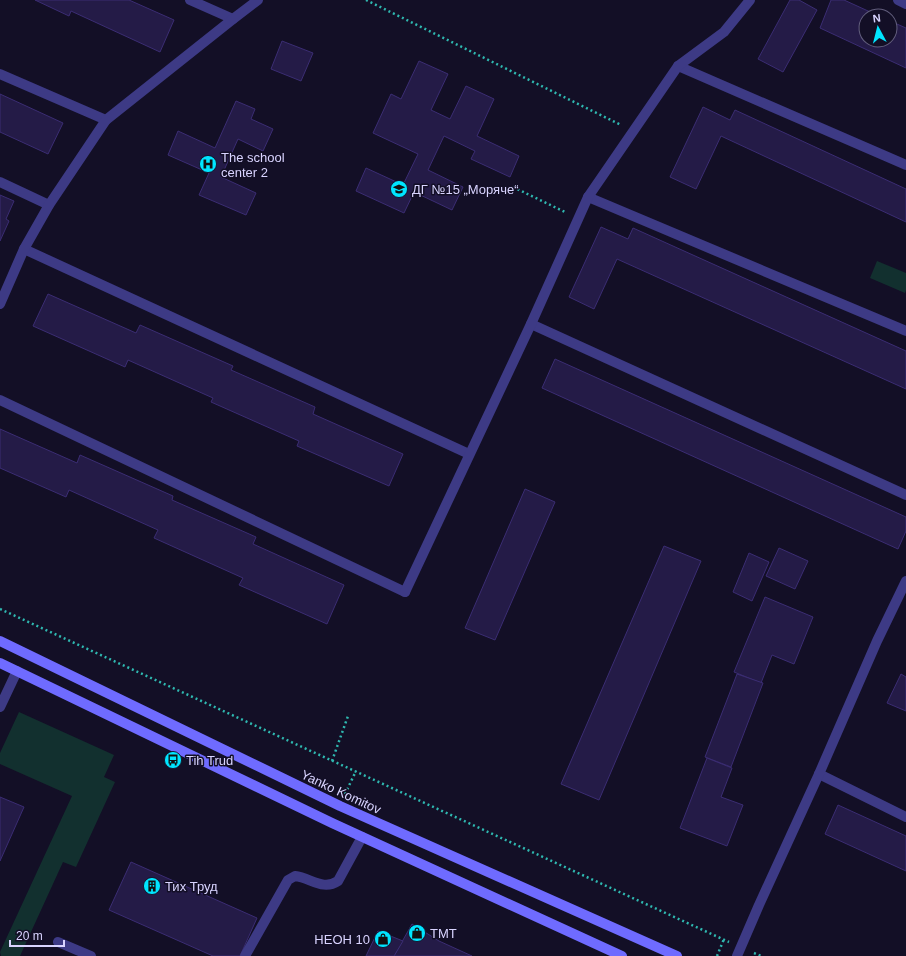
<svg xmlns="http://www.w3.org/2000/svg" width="906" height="956" viewBox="0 0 906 956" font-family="Helvetica,sans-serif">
  <rect width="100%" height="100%" fill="#130f26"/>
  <g fill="#12302f">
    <polygon points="877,261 906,273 906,290 905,293 870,278"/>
    <polygon points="19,712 114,755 104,777 115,782 76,867 63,862 20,956 1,956 0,952 72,796 0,764 0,753"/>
  </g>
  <g fill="#241b47" stroke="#3b2d73">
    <polygon points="35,0 129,0 174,20 160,52 71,11 69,16"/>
    <polygon points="790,0 799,0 817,10 783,72 758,59"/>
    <polygon points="831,0 844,0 879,16 866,16 866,40 890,40 890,21 906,28 906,68 820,28"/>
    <polygon points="282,41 313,53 301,81 271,69"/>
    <polygon points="419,61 448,74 431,110 450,119 466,86 494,99 477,136 519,156 510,177 471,159 475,151 444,136 428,170 463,187 452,210 414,192 404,213 356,191 366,168 403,185 418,154 373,133 391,94 401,99"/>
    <polygon points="0,94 63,123 48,154 0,132"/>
    <polygon points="236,101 255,109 251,119 273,129 263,151 238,139 221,177 256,193 246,215 199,195 209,173 168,155 178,131 215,148"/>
    <polygon points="703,107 730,120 735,110 906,189 906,222 721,136 696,189 670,177"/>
    <polygon points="0,195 14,201 6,219 9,221 0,241"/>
    <polygon points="601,227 628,239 633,228 906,351 906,389 617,259 594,309 569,297"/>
    <polygon points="48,294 136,333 140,325 233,366 231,370 315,407 313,414 403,454 389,486 297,446 299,441 211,402 213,398 128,360 125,367 33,326"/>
    <polygon points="555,359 906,517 906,531 898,549 542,388"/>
    <polygon points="0,429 77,463 80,455 173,496 172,500 256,537 253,544 344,585 327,624 239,585 243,578 154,538 158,530 69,490 66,497 0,468"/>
    <polygon points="525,489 555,502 495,640 465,628"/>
    <polygon points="664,546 701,561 599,800 561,784"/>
    <polygon points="779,548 808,561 795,589 766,576"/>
    <polygon points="749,553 769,562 752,601 733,592"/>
    <polygon points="765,597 813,617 794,664 772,655 761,683 734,672"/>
    <polygon points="737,674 763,683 731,767 705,757"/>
    <polygon points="901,674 906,677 906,711 887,703"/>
    <polygon points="707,758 732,768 721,797 743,805 727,846 680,828"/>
    <polygon points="0,797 24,807 0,861"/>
    <polygon points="838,805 906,836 906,871 825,834"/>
    <polygon points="131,862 257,918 240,956 213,956 109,910"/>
    <polygon points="412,924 439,941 472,956 394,956"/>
    <polygon points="378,931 403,941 394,956 366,956"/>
  </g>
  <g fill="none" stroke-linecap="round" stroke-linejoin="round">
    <g stroke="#2fb8b0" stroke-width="2.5" stroke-dasharray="2 3" stroke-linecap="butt">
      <polyline points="366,0 621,125"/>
      <polyline points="513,187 567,213"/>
      <polyline points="0,609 729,942"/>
      <polyline points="332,761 348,716"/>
      <polyline points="345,794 356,771"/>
      <polyline points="754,953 761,956"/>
      <polyline points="717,956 724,939"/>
    </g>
    <g stroke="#3d3a85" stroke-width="10">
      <polyline points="190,0 233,19"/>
      <polyline points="678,66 906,165"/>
      <polyline points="0,74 106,120"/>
      <polyline points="0,182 49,205"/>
      <polyline points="588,197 906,331"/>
      <polyline points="24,249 469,454"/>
      <polyline points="531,324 906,495"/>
      <polyline points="0,400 405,592"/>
      <polyline points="0,707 17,671"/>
      <polyline points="819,774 906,817"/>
      <polyline points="58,942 91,956"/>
      <path d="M 245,956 L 288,880 L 295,876 C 311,878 323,891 338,881 L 362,837"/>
    </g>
    <g stroke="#3d3a85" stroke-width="10">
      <polyline points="898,0 906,4"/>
      <polyline points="0,304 24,249 49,205 106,120 233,19 258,0"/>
      <polyline points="405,592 531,324 588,197 678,66 724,32 750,0"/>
      <polyline points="737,956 759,905 819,774 877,641 906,581"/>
    </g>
    <g stroke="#6f6bff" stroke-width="10">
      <polyline points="0,641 340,806 677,956"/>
      <polyline points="0,663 332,823 622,956"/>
    </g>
  </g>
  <defs>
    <g id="hospital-disc" transform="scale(0.9)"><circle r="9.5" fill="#00e5ff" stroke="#130f26"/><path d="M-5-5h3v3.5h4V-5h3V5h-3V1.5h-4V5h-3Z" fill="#111"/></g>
    <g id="school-disc" transform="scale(0.9)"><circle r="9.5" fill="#00e5ff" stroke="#130f26"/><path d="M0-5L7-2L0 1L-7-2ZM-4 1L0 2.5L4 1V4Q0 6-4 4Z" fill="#111"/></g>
    <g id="bus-disc" transform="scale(0.9)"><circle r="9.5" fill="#00e5ff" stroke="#130f26"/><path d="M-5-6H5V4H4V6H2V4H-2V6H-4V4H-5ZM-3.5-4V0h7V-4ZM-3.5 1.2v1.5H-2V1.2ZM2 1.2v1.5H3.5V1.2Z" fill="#111"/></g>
    <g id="building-disc" transform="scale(0.9)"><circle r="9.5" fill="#00e5ff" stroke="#130f26"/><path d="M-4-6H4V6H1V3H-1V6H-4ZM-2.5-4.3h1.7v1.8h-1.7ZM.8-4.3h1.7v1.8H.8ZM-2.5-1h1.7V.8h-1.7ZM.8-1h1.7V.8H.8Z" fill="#111"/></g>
    <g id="shop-disc" transform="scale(0.9)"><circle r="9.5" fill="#00e5ff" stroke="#130f26"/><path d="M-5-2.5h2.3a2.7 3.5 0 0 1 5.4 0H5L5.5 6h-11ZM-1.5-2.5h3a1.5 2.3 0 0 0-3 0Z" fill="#111"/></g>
  </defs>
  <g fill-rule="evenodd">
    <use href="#hospital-disc" x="208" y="164"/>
    <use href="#school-disc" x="399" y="189"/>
    <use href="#bus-disc" x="173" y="760"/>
    <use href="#building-disc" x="152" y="886"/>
    <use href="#shop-disc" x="417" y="933"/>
    <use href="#shop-disc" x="383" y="939"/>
  </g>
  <g text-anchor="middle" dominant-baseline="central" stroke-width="3" stroke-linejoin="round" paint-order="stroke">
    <g font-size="13" fill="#d9d4ff" stroke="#130f26" text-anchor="start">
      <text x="221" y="157">The school<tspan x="221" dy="15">center 2</tspan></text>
      <text x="412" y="189">ДГ №15 „Моряче“</text>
      <text x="186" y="760">Tih Trud</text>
      <text x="165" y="886">Тих Труд</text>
      <text x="430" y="933">TMT</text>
      <text x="370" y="939" text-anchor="end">НЕОН 10</text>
    </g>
    <g font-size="13" fill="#d9d4ff" stroke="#130f26">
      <text transform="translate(341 792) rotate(25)">Yanko Komitov</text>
    </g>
  </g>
  <g transform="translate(878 28) rotate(353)"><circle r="19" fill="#130f26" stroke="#625e7d"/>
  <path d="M0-3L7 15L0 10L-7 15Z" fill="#00e5ff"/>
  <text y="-6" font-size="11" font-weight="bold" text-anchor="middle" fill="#d9d4ff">N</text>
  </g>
  <path d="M10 940v6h54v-6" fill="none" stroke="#d9d4ff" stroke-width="2"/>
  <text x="16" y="940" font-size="12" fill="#d9d4ff" stroke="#130f26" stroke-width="3" paint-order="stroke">20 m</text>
</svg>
